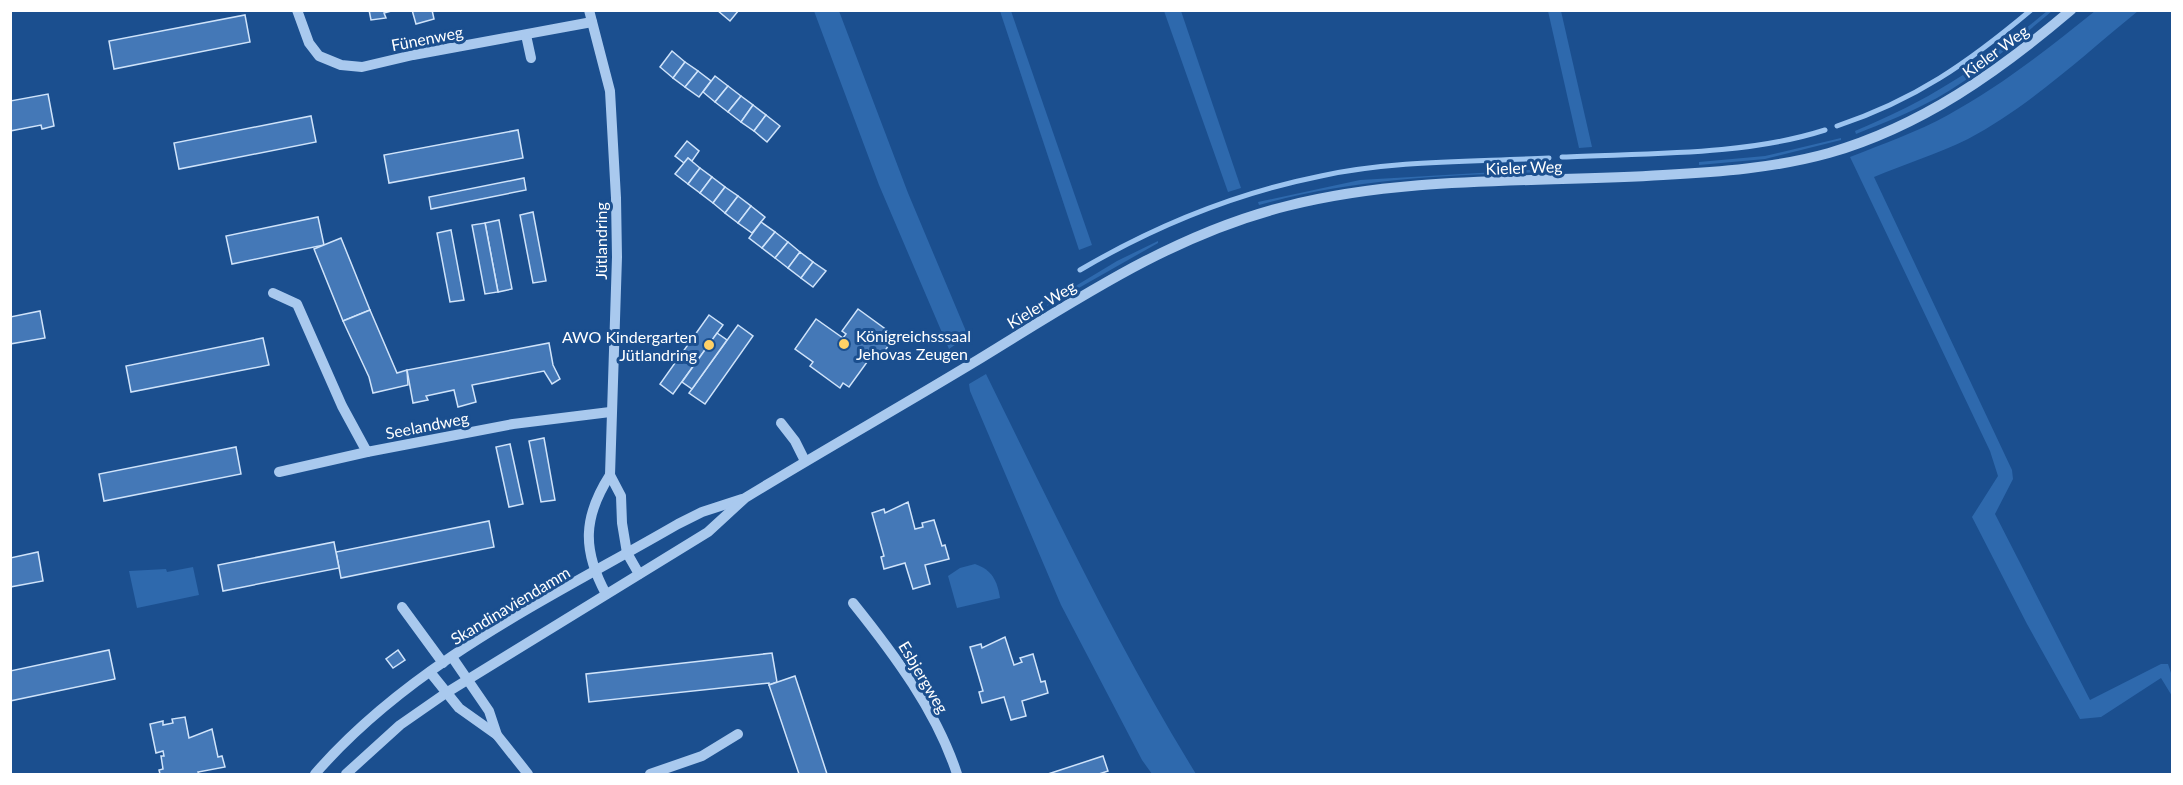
<svg xmlns="http://www.w3.org/2000/svg" width="2183" height="785" viewBox="0 0 2183 785" font-family="Lato,sans-serif">
  <rect width="100%" height="100%" fill="#1b4f8f"/>
  <g fill="#2e69ad">
    <polygon points="814,11 839,11 908,193 968,336 949,349 879,185"/>
    <polygon points="1000,11 1011,11 1092,245 1079,250"/>
    <polygon points="1164,11 1181,11 1241,188 1228,192"/>
    <polygon points="1548,11 1561,11 1592,147 1579,148"/>
    <path d="M 2047,11 L 2052,11 C 2015,42 1979,74 1937,98 C 1911,112 1884,123 1856,134 L 1855,131 C 1933,99 1983,65 2047,11 Z"/>
    <path d="M 2095,11 L 2138,11 C 2084,55 2030,106 1968,139 C 1937,154 1905,164 1874,177 L 2012,470 L 2013,479 L 1995,514 L 2090,700 L 2161,664 L 2168,664 L 2172,676 L 2172,696 L 2161,678 L 2101,717 L 2080,719 L 2027,624 L 1972,517 L 1998,476 L 1990,451 L 1850,157 C 1883,144 1917,132 1948,115 C 2001,86 2048,49 2095,11 Z"/>
    <polygon points="1841,138 1841,140 1765,159 1699,165 1699,162 1765,156"/>
    <path d="M 1547,169 L 1546,172 C 1449,175 1353,178 1259,205 L 1258,202 L 1360,180 Z"/>
    <polygon points="1158,241 1158,243 1047,306 1049,302 1117,261"/>
    <path d="M 986,374 C 1053,510 1117,646 1196,774 L 1152,774 L 1142,760 L 1061,605 L 970,391 L 969,384 Z"/>
    <path d="M 975,564 C 992,570 997,580 1000,598 L 957,608 L 948,576 L 960,568 Z"/>
    <polygon points="193,567 199,595 137,608 129,571 166,569 167,572"/>
  </g>
  <g fill="none" stroke-linecap="round" stroke-linejoin="round">
    <g stroke="#9cc4f0" stroke-width="5">
      <path d="M 1837,126 C 1915,100 1968,63 2031,10"/>
      <path d="M 1562,157 C 1646,153 1744,156 1825,130"/>
      <path d="M 1080,270 C 1155,226 1236,193 1321,176 C 1395,160 1474,162 1549,158"/>
    </g>
  </g>
  <g fill="#4478b7" stroke="#cfe3fa" stroke-width="1.5">
    <polygon points="369,10 395,10 384,13 386,18 371,20"/>
    <polygon points="412,10 432,10 434,19 416,24"/>
    <polygon points="717,10 739,10 730,21"/>
    <polygon points="245,15 250,42 114,69 109,41"/>
    <polygon points="672,51 685,62 673,78 660,67"/>
    <polygon points="685,62 698,71 685,87 673,78"/>
    <polygon points="698,71 711,81 699,97 685,87"/>
    <polygon points="715,76 728,86 715,102 703,92"/>
    <polygon points="728,86 741,96 728,112 715,102"/>
    <polygon points="48,94 54,126 42,129 41,125 10,131 10,101"/>
    <polygon points="741,96 753,105 741,122 728,112"/>
    <polygon points="753,105 766,115 754,131 741,122"/>
    <polygon points="766,115 780,126 767,142 754,131"/>
    <polygon points="311,116 316,142 179,169 174,143"/>
    <polygon points="518,130 523,158 389,183 384,155"/>
    <polygon points="687,141 699,151 692,161 688,158 684,163 675,156"/>
    <polygon points="688,158 700,168 688,184 675,174"/>
    <polygon points="700,168 712,177 700,193 688,184"/>
    <polygon points="712,177 725,187 713,203 700,193"/>
    <polygon points="524,178 526,190 431,209 429,197"/>
    <polygon points="725,187 738,196 725,213 713,203"/>
    <polygon points="738,196 751,206 738,223 725,213"/>
    <polygon points="751,206 765,217 752,233 738,223"/>
    <polygon points="533,212 546,281 533,283 520,215"/>
    <polygon points="318,217 324,245 232,264 226,236"/>
    <polygon points="499,220 512,289 498,292 485,223"/>
    <polygon points="761,222 775,232 762,248 749,238"/>
    <polygon points="485,223 498,292 485,294 472,225"/>
    <polygon points="451,230 464,300 450,302 437,233"/>
    <polygon points="775,232 788,242 775,258 762,248"/>
    <polygon points="341,238 370,310 343,321 314,249"/>
    <polygon points="788,242 800,252 788,268 775,258"/>
    <polygon points="800,252 813,262 801,278 788,268"/>
    <polygon points="813,262 826,271 813,287 801,278"/>
    <polygon points="858,309 895,336 880,358 869,350 865,355 870,358 849,387 843,383 840,388 810,366 813,362 795,349 816,319 843,338 846,334 842,331"/>
    <polygon points="370,310 397,373 407,370 408,385 373,393 369,377 343,321"/>
    <polygon points="40,311 45,338 10,344 10,317"/>
    <polygon points="709,315 723,325 673,394 660,384"/>
    <polygon points="738,325 753,336 705,404 689,393"/>
    <polygon points="717,333 727,340 692,389 682,382"/>
    <polygon points="263,338 269,365 131,392 126,366"/>
    <polygon points="549,343 553,365 560,379 552,384 544,371 472,385 476,402 458,407 454,390 426,396 428,400 413,403 407,370"/>
    <polygon points="544,438 555,500 541,502 529,441"/>
    <polygon points="510,444 523,504 509,507 496,447"/>
    <polygon points="236,447 241,474 104,501 99,474"/>
    <polygon points="908,502 915,529 923,527 922,523 934,520 942,546 945,545 949,559 925,565 930,584 913,589 905,563 884,569 881,557 884,556 872,513 884,509 885,513"/>
    <polygon points="489,521 494,547 341,578 336,552"/>
    <polygon points="334,542 339,568 223,591 218,565"/>
    <polygon points="38,552 43,581 10,587 10,558"/>
    <polygon points="1005,637 1014,665 1022,662 1020,658 1033,654 1041,682 1045,681 1048,693 1022,701 1026,716 1011,720 1004,697 982,703 979,692 983,691 970,647 981,644 982,648"/>
    <polygon points="109,650 115,679 10,701 10,671"/>
    <polygon points="398,650 405,660 393,668 386,659"/>
    <polygon points="772,653 777,682 769,685 769,683 589,702 586,674"/>
    <polygon points="795,676 827,774 799,774 769,685"/>
    <polygon points="185,717 189,738 212,729 218,757 222,756 225,767 198,772 199,774 160,774 159,770 163,769 161,756 164,756 163,751 156,753 150,724 163,721 163,725 173,723 172,719"/>
    <polygon points="1103,756 1108,771 1099,774 1048,774"/>
  </g>
  <g fill="none" stroke-linecap="round" stroke-linejoin="round">
    <g stroke="#a9c9ee" stroke-width="10">
      <polyline points="297,10 309,43 319,56 341,65 362,67 413,55 592,22"/>
      <polyline points="589,10 610,91 616,198 617,257 610,475 621,496 622,523 627,553 639,574"/>
      <polyline points="526,35 531,58"/>
      <polyline points="273,293 297,304 342,406 367,452 513,424 610,412"/>
      <polyline points="781,423 795,441 805,461"/>
      <polyline points="279,472 367,452"/>
      <path d="M 606,594 C 582,550 583,517 610,475"/>
      <path d="M 853,603 C 894,654 937,712 957,774"/>
      <polyline points="402,607 443,663"/>
      <polyline points="452,657 489,711 497,735 528,774"/>
      <polyline points="430,672 459,708 497,735"/>
      <path d="M 315,774 C 412,662 552,597 678,524 L 702,512 L 742,499"/>
      <path d="M 346,774 L 400,725 L 446,693 L 708,532 L 745,498 C 822,451 900,407 976,361 C 1076,300 1173,234 1287,206 C 1409,175 1539,183 1663,175 C 1719,172 1775,168 1829,153 C 1922,126 1998,72 2071,10"/>
      <polyline points="650,774 702,756 738,734"/>
    </g>
  </g>
  <g fill="#ffd166" stroke="#1b4f8f" stroke-width="2">
    <circle cx="844" cy="344" r="6"/>
    <circle cx="709" cy="345" r="6"/>
  </g>
  <g text-anchor="middle" dominant-baseline="central" stroke-width="6" stroke-linejoin="round" paint-order="stroke">
    <g font-size="16" fill="#fff" stroke="#1b4f8f">
      <text transform="translate(427 38) rotate(-11)">Fünenweg</text>
      <text transform="translate(1995 51) rotate(-36)">Kieler Weg</text>
      <text transform="translate(1524 167) rotate(-2)">Kieler Weg</text>
      <text transform="translate(600 241) rotate(-90)">Jütlandring</text>
      <text transform="translate(1041 304) rotate(-31)">Kieler Weg</text>
      <text transform="translate(427 425) rotate(-11)">Seelandweg</text>
      <text transform="translate(510 605) rotate(-31)">Skandinaviendamm</text>
      <text transform="translate(924 677) rotate(59)">Esbjergweg</text>
    </g>
    <g font-size="16" fill="#fff" stroke="#1b4f8f" text-anchor="start">
      <text x="856" y="335">Königreichsssaal<tspan x="856" dy="18">Jehovas Zeugen</tspan></text>
      <text x="697" y="336" text-anchor="end">AWO Kindergarten<tspan x="697" dy="18">Jütlandring</tspan></text>
    </g>
  </g>
  <rect width="2183" height="785" fill="none" stroke="#ffffff" stroke-width="24"/>
</svg>
